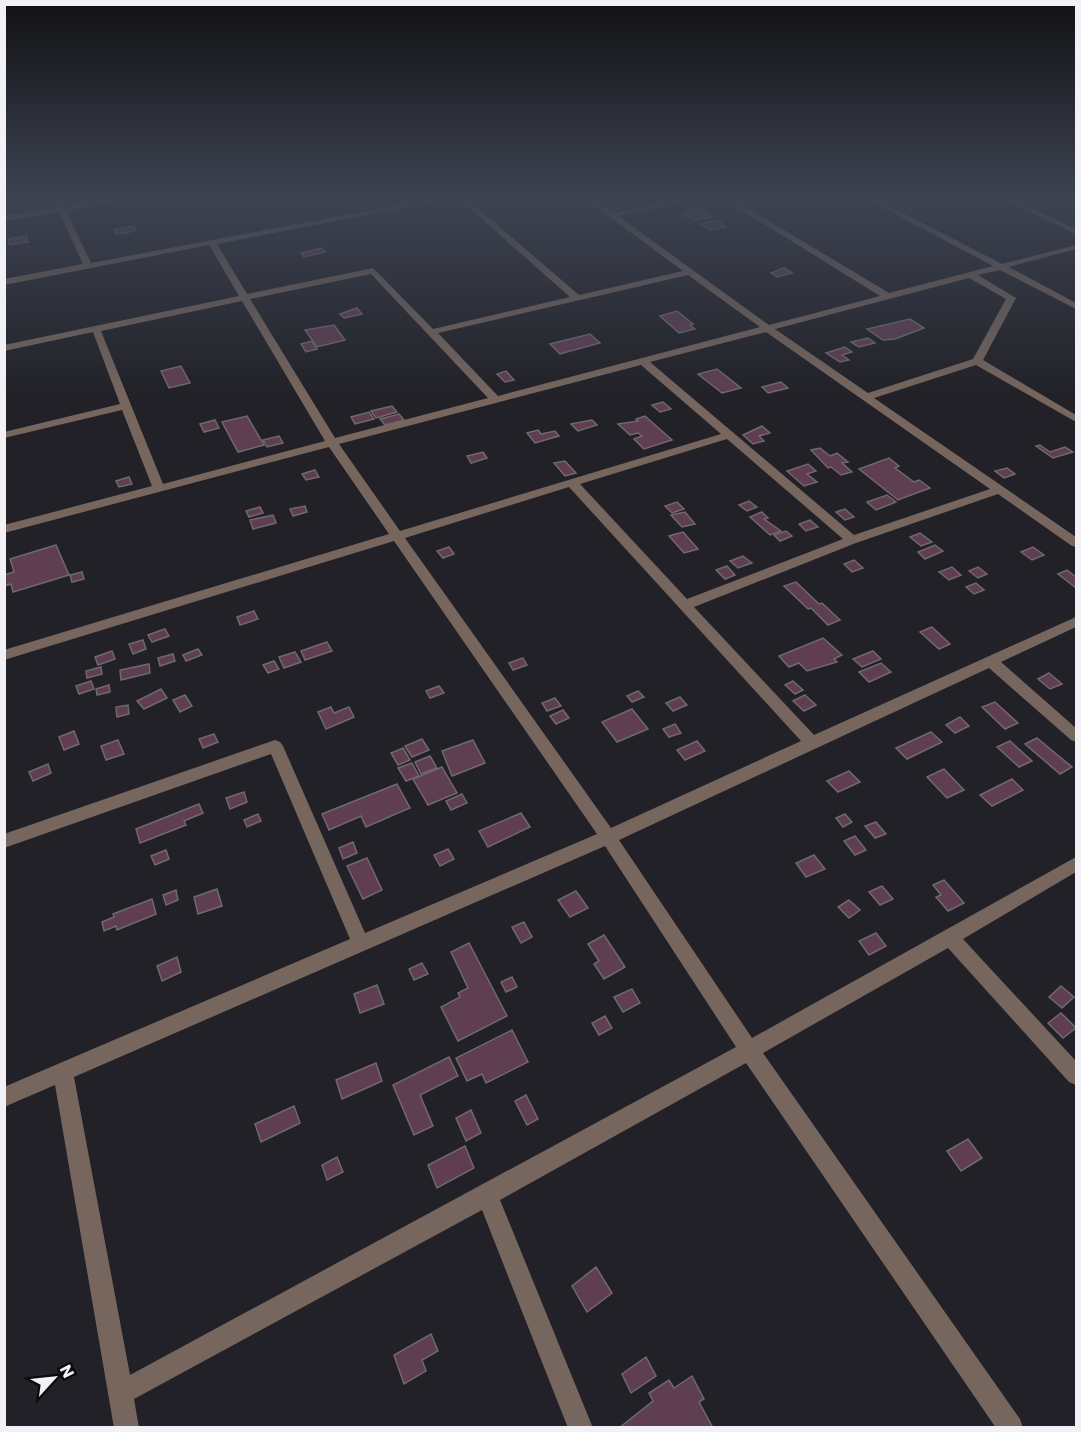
<svg xmlns="http://www.w3.org/2000/svg" width="1081" height="1432" viewBox="0 0 1081 1432" font-family="Poppins,sans-serif">
  <rect width="100%" height="100%" fill="#212127"/>
  <g fill="#5f3e52" stroke="#70696d" stroke-width="1.5">
    <polygon points="700,209 711,217 694,221 682,213"/>
    <polygon points="718,220 725,227 710,230 700,224"/>
    <polygon points="134,226 136,230 126,233 116,234 114,230"/>
    <polygon points="26,236 28,242 10,245 8,239"/>
    <polygon points="322,248 325,252 304,257 301,253"/>
    <polygon points="784,268 792,273 777,277 771,273"/>
    <polygon points="357,308 362,314 344,318 340,314"/>
    <polygon points="677,311 693,324 690,325 695,329 679,333 660,316"/>
    <polygon points="910,319 924,328 895,339 883,340 867,329"/>
    <polygon points="334,325 345,340 317,347 305,330"/>
    <polygon points="590,334 600,343 560,354 550,344"/>
    <polygon points="868,338 875,343 859,347 851,342"/>
    <polygon points="312,341 317,349 306,352 301,344"/>
    <polygon points="845,347 852,352 842,355 849,360 840,362 826,353"/>
    <polygon points="181,366 190,383 169,388 161,371"/>
    <polygon points="717,369 741,388 722,393 698,374"/>
    <polygon points="506,371 514,380 505,382 497,374"/>
    <polygon points="781,382 788,388 768,393 762,387"/>
    <polygon points="663,402 671,409 660,412 652,405"/>
    <polygon points="392,406 397,412 376,418 371,411"/>
    <polygon points="369,412 374,419 355,424 351,417"/>
    <polygon points="399,414 404,420 385,425 380,419"/>
    <polygon points="247,416 264,445 238,452 222,422"/>
    <polygon points="645,416 672,440 644,449 634,439 642,436 638,433 630,435 618,424 638,421 636,419"/>
    <polygon points="215,420 219,428 204,432 200,424"/>
    <polygon points="592,420 597,425 578,431 571,424"/>
    <polygon points="762,426 770,433 759,436 764,441 753,444 743,435"/>
    <polygon points="538,430 541,434 555,431 559,436 535,443 527,433"/>
    <polygon points="279,436 283,443 267,447 263,440"/>
    <polygon points="1040,445 1050,452 1065,447 1073,452 1053,458 1036,446"/>
    <polygon points="820,448 830,456 837,453 848,462 842,463 852,472 841,475 831,467 828,468 811,450"/>
    <polygon points="483,452 487,458 471,463 467,456"/>
    <polygon points="889,458 899,466 895,468 914,482 919,480 930,488 898,500 859,469"/>
    <polygon points="565,461 576,473 565,476 554,463"/>
    <polygon points="808,464 816,471 807,474 817,482 804,486 787,471"/>
    <polygon points="1007,468 1015,474 1004,478 995,471"/>
    <polygon points="315,470 319,477 306,480 302,474"/>
    <polygon points="129,477 132,484 119,487 116,481"/>
    <polygon points="887,495 896,502 876,510 867,502"/>
    <polygon points="749,501 757,507 747,511 739,505"/>
    <polygon points="677,502 684,509 672,513 665,506"/>
    <polygon points="305,506 307,512 293,516 290,509"/>
    <polygon points="260,507 263,513 249,517 246,511"/>
    <polygon points="845,509 854,517 845,520 836,512"/>
    <polygon points="685,512 695,524 682,527 671,515"/>
    <polygon points="762,512 768,518 764,519 781,531 770,535 750,517"/>
    <polygon points="273,515 276,523 253,529 250,520"/>
    <polygon points="810,520 818,527 806,531 799,524"/>
    <polygon points="786,531 792,536 780,541 774,535"/>
    <polygon points="683,532 698,549 684,553 669,536"/>
    <polygon points="920,533 932,542 921,546 910,537"/>
    <polygon points="56,545 69,575 13,592 11,584 4,586 4,575 14,572 10,559"/>
    <polygon points="935,545 943,551 925,559 918,552"/>
    <polygon points="449,547 454,554 443,558 437,551"/>
    <polygon points="1033,547 1044,555 1032,560 1021,552"/>
    <polygon points="743,556 752,563 738,568 730,561"/>
    <polygon points="854,560 863,568 852,572 844,564"/>
    <polygon points="727,566 735,575 725,579 716,570"/>
    <polygon points="952,567 961,575 949,580 939,572"/>
    <polygon points="978,567 987,574 978,578 969,571"/>
    <polygon points="1067,570 1076,577 1076,588 1058,574"/>
    <polygon points="82,572 84,579 72,582 70,575"/>
    <polygon points="796,582 819,604 822,603 840,620 828,625 811,608 808,609 784,586"/>
    <polygon points="976,583 984,590 974,594 966,587"/>
    <polygon points="254,611 258,619 240,625 237,617"/>
    <polygon points="932,627 950,644 939,649 920,632"/>
    <polygon points="165,629 169,636 152,642 148,635"/>
    <polygon points="823,638 842,655 834,659 837,662 807,671 799,663 789,667 779,656"/>
    <polygon points="143,640 146,649 133,654 129,644"/>
    <polygon points="327,642 332,651 305,660 301,651"/>
    <polygon points="198,649 202,655 186,661 183,655"/>
    <polygon points="112,651 115,659 98,665 95,657"/>
    <polygon points="873,651 881,659 862,667 853,659"/>
    <polygon points="295,652 301,662 284,668 279,657"/>
    <polygon points="173,654 175,661 160,666 158,658"/>
    <polygon points="523,658 527,665 513,670 509,663"/>
    <polygon points="274,661 279,669 268,673 263,665"/>
    <polygon points="881,663 891,672 869,682 859,672"/>
    <polygon points="149,664 150,673 121,680 120,670"/>
    <polygon points="101,667 102,674 87,678 86,671"/>
    <polygon points="1049,673 1062,684 1050,689 1038,679"/>
    <polygon points="91,681 94,689 79,694 76,686"/>
    <polygon points="793,681 803,690 795,694 785,685"/>
    <polygon points="109,685 110,692 97,695 96,689"/>
    <polygon points="439,686 444,693 430,698 426,691"/>
    <polygon points="161,689 167,698 144,709 137,701"/>
    <polygon points="638,691 644,697 632,702 627,696"/>
    <polygon points="185,695 192,706 180,712 173,700"/>
    <polygon points="805,695 816,705 804,711 793,701"/>
    <polygon points="680,697 687,705 673,711 666,703"/>
    <polygon points="555,698 561,706 547,711 542,703"/>
    <polygon points="995,702 1018,723 1005,729 982,707"/>
    <polygon points="128,705 129,714 117,717 116,707"/>
    <polygon points="331,707 334,713 349,707 354,717 326,729 318,712"/>
    <polygon points="632,709 648,729 617,742 602,722"/>
    <polygon points="563,710 569,718 556,724 550,716"/>
    <polygon points="960,717 969,726 955,733 946,725"/>
    <polygon points="675,724 681,733 669,737 663,729"/>
    <polygon points="74,731 79,744 64,750 59,737"/>
    <polygon points="931,732 942,742 907,759 896,748"/>
    <polygon points="214,734 218,742 203,748 199,739"/>
    <polygon points="1037,738 1072,767 1060,774 1025,744"/>
    <polygon points="422,739 429,750 412,757 405,746"/>
    <polygon points="118,740 124,754 106,760 101,746"/>
    <polygon points="473,740 485,763 452,776 442,751"/>
    <polygon points="697,741 705,751 685,760 677,750"/>
    <polygon points="1010,741 1032,761 1019,767 997,747"/>
    <polygon points="403,748 410,760 398,765 391,753"/>
    <polygon points="430,756 437,768 421,774 415,762"/>
    <polygon points="412,763 419,776 406,781 398,768"/>
    <polygon points="48,764 51,773 33,781 29,772"/>
    <polygon points="442,767 457,793 428,805 413,779"/>
    <polygon points="944,769 964,790 947,798 927,777"/>
    <polygon points="849,771 860,782 838,792 827,781"/>
    <polygon points="1012,779 1023,790 992,806 980,795"/>
    <polygon points="397,784 410,808 366,827 361,816 329,830 322,814"/>
    <polygon points="244,792 247,802 230,809 226,798"/>
    <polygon points="462,794 467,803 451,810 446,801"/>
    <polygon points="199,804 203,813 184,821 186,825 140,843 136,829"/>
    <polygon points="521,813 530,827 488,847 479,831"/>
    <polygon points="258,814 261,821 247,827 244,820"/>
    <polygon points="845,814 852,822 843,827 836,818"/>
    <polygon points="876,822 886,834 875,838 865,826"/>
    <polygon points="855,836 866,850 855,855 844,841"/>
    <polygon points="353,842 357,853 343,859 339,848"/>
    <polygon points="448,849 454,859 440,866 434,855"/>
    <polygon points="166,850 169,859 155,865 151,856"/>
    <polygon points="814,855 825,869 806,877 796,863"/>
    <polygon points="367,858 382,890 363,899 347,866"/>
    <polygon points="944,880 964,903 948,911 936,897 941,895 933,885"/>
    <polygon points="882,886 893,899 880,905 869,892"/>
    <polygon points="217,889 222,906 198,914 194,897"/>
    <polygon points="176,890 178,900 166,905 163,895"/>
    <polygon points="576,891 588,908 570,917 558,900"/>
    <polygon points="152,899 156,914 117,930 116,926 104,931 102,922 114,917 113,914"/>
    <polygon points="849,900 860,910 849,918 838,907"/>
    <polygon points="524,922 532,937 521,943 512,927"/>
    <polygon points="876,933 886,946 869,955 859,941"/>
    <polygon points="604,935 625,967 604,979 594,964 599,961 588,944"/>
    <polygon points="469,943 507,1016 458,1041 441,1007 460,997 458,993 468,988 451,952"/>
    <polygon points="177,957 181,972 162,981 157,966"/>
    <polygon points="422,963 428,974 414,980 409,969"/>
    <polygon points="512,977 517,987 506,992 501,982"/>
    <polygon points="377,985 384,1004 360,1013 354,994"/>
    <polygon points="1061,986 1074,997 1062,1008 1049,997"/>
    <polygon points="632,989 640,1003 623,1012 614,997"/>
    <polygon points="1061,1013 1076,1028 1063,1038 1048,1023"/>
    <polygon points="605,1016 612,1028 599,1035 592,1023"/>
    <polygon points="512,1030 528,1062 486,1083 482,1074 467,1081 456,1058"/>
    <polygon points="449,1057 458,1076 420,1095 433,1126 414,1135 393,1085"/>
    <polygon points="376,1063 382,1081 342,1099 336,1080"/>
    <polygon points="526,1095 538,1119 527,1125 515,1101"/>
    <polygon points="294,1106 300,1123 261,1142 255,1124"/>
    <polygon points="471,1110 481,1133 466,1141 456,1118"/>
    <polygon points="968,1139 982,1158 961,1171 947,1151"/>
    <polygon points="465,1146 474,1168 437,1188 428,1165"/>
    <polygon points="337,1157 343,1172 327,1180 322,1165"/>
    <polygon points="596,1267 612,1293 587,1312 572,1286"/>
    <polygon points="431,1334 438,1351 422,1360 426,1371 404,1384 394,1355"/>
    <polygon points="646,1357 656,1376 631,1393 622,1374"/>
    <polygon points="692,1376 704,1399 699,1402 713,1428 619,1428 653,1401 649,1393 669,1380 674,1388"/>
  </g>
  <g fill="none" stroke-linecap="round" stroke-linejoin="round">
    <g fill="#76665e" fill-rule="evenodd">
      <path d="M 52,198 L 60,198 L 64,206 L 116,198 L 132,198 L 66,211 L 91,263 L 435,198 L 449,198 L 445,200 L 217,244 L 247,294 L 373,268 L 433,329 L 570,297 L 458,198 L 466,198 L 579,295 L 683,271 L 584,198 L 592,198 L 613,213 L 688,198 L 702,198 L 618,216 L 769,325 L 880,296 L 722,198 L 731,198 L 889,293 L 993,266 L 865,198 L 874,198 L 1002,264 L 1076,245 L 1076,249 L 1009,267 L 1076,303 L 1076,309 L 1000,270 L 978,275 L 1016,298 L 983,360 L 1076,415 L 1076,422 L 976,365 L 874,398 L 1076,537 L 1076,547 L 1072,546 L 998,494 L 856,543 L 694,607 L 814,735 L 1076,617 L 1076,627 L 1001,662 L 1076,728 L 1076,742 L 1071,740 L 989,668 L 619,840 L 752,1038 L 1076,857 L 1076,872 L 963,939 L 1076,1061 L 1076,1085 L 1069,1082 L 948,948 L 763,1053 L 1020,1419 L 1023,1428 L 996,1428 L 746,1063 L 500,1200 L 593,1428 L 568,1428 L 482,1210 L 134,1399 L 139,1428 L 114,1428 L 55,1085 L 4,1107 L 4,1087 L 350,939 L 271,754 L 4,848 L 4,834 L 275,740 L 280,742 L 283,746 L 365,933 L 597,834 L 394,541 L 4,660 L 4,650 L 389,534 L 329,447 L 4,533 L 4,525 L 152,486 L 122,410 L 4,438 L 4,432 L 120,404 L 93,332 L 4,351 L 4,345 L 239,296 L 209,245 L 4,285 L 4,279 L 83,264 L 59,212 L 4,221 L 4,216 L 57,208 ZM 371,274 L 488,398 L 335,438 L 250,299 ZM 688,275 L 760,327 L 498,396 L 438,333 ZM 969,278 L 1006,299 L 973,359 L 868,393 L 775,329 ZM 242,301 L 325,441 L 163,484 L 101,331 ZM 766,332 L 990,489 L 854,535 L 650,362 ZM 641,365 L 721,434 L 400,531 L 339,444 ZM 727,439 L 843,539 L 687,599 L 580,484 ZM 569,487 L 801,741 L 611,828 L 405,538 ZM 605,846 L 736,1047 L 130,1375 L 74,1077 Z"/>
      <polygon points="1000,198 1009,198 1076,229 1076,234"/>
    </g>
  </g>
  <linearGradient id="sky" x2="0" y2="1"><stop stop-color="#121215"/><stop offset="0.5" stop-color="#3d4352"/><stop offset="1" stop-color="#3d4352" stop-opacity="0"/></linearGradient>
  <rect width="1081" height="398" fill="url(#sky)"/>
  <rect width="1081" height="1432" fill="none" stroke="#f2f2f6" stroke-width="12"/>
  <g transform="translate(54 1378) rotate(63)" stroke="#0b0b0e" stroke-width="4.5" paint-order="stroke">
  <path d="M0-4.5L10 22L0 15L-10 22Z" fill="#f2f2f6"/>
  <text y="-9" font-size="16" font-weight="bold" text-anchor="middle" fill="#f2f2f6">N</text>
  </g>
</svg>
